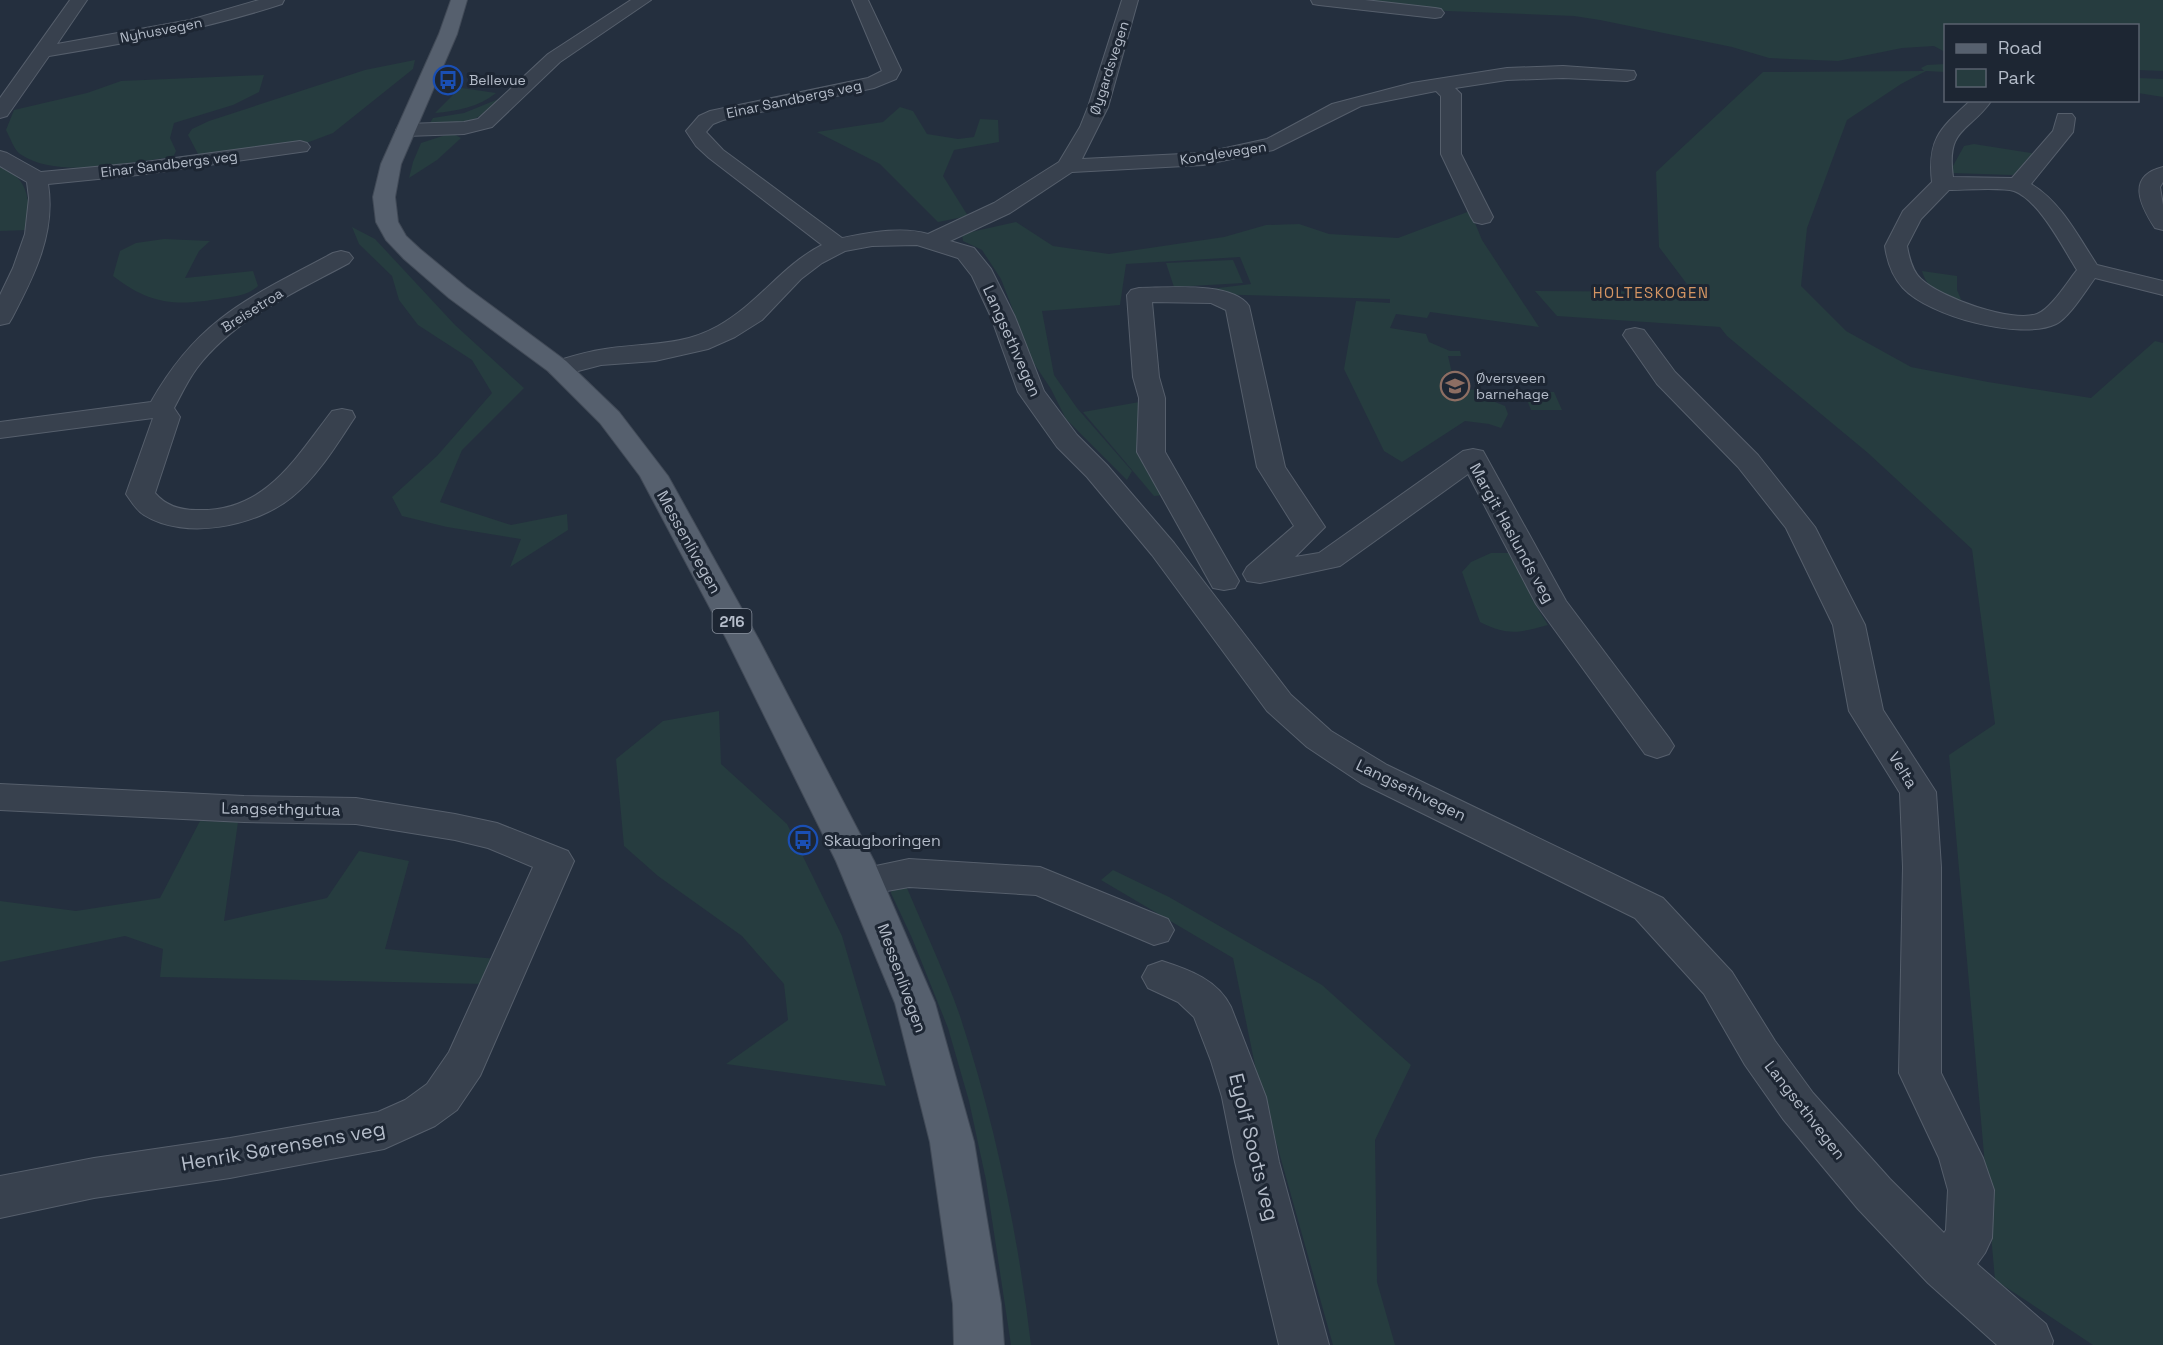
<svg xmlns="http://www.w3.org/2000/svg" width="2163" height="1345" viewBox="0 0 2163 1345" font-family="'Space Grotesk',sans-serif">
  <rect width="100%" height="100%" fill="#242f3e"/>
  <g fill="#263c3f">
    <polygon points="1359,0 2163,0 2163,71 2138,70 2138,26 1946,26 1945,52 1934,46 1902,48 1838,61 1769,58 1732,47 1600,20 1574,16 1447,11 1350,1"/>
    <polygon points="415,60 413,69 333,133 309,142 275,148 208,156 198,154 188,135 192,129 209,121 365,70"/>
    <polygon points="1945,64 1945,72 1926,71 1901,84 1847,120 1807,228 1801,286 1846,331 1911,367 1988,382 2091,398 2155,341 2163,343 2163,1345 2093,1345 1995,1280 1949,755 1995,724 1972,549 1868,453 1727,336 1720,327 1557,316 1535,291 1693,292 1659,247 1656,172 1763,72 1924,71 1921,68 1927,65"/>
    <path d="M 264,75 L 259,92 L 233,105 L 174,123 L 170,138 L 176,151 L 173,157 C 130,162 58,180 20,154 C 14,150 10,137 6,130 L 14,110 L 87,93 L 121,81 Z"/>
    <polygon points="2138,78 2163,79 2163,97 2138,93"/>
    <path d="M 455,87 L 496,93 C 479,107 457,111 435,113 L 453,95 Z"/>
    <path d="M 501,98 C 477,121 465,129 430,123 L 433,118 L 464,113 Z"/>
    <polygon points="900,107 913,111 927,134 958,139 974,137 980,119 998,120 999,142 954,150 943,176 968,216 938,222 880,164 817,132 883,122"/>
    <polygon points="452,133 461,138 437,160 409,178 413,162 421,143"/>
    <polygon points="1974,144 2037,154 2013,175 1953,173 1953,166 1964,146"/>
    <path d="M 0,167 C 30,177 30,204 28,230 L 0,231 Z"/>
    <polygon points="1470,211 1482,240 1539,327 1430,312 1427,318 1396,314 1390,328 1426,334 1429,342 1450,351 1460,351 1461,356 1448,356 1452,373 1445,373 1447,383 1461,389 1479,390 1483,401 1495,402 1505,406 1508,414 1501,428 1489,424 1465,421 1402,462 1384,451 1344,369 1356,301 1390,303 1390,299 1204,294 1194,291 1251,284 1240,257 1126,264 1120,305 1042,311 1054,375 1077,408 1132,471 1127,480 1066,419 1051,389 1033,362 1001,279 982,250 963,241 962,234 1016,222 1053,246 1109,254 1224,237 1266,225 1299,224 1329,234 1398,238"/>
    <polygon points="352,227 375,239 455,325 524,388 462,450 440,502 511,525 567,514 568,530 510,567 521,539 447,527 402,516 392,497 437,456 492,393 472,360 418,325 399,300 392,276 359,244"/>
    <path d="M 164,239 L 210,241 L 199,251 L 185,278 L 253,271 L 258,286 C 248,295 237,296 224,298 C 177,306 152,306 113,276 L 120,251 L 136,243 Z"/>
    <polygon points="1233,260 1243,283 1174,287 1166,263"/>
    <path d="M 1922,271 L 1957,276 L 1957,290 L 1963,304 C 1945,297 1928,292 1922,271 Z"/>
    <polygon points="1524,392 1554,392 1562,410 1531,410"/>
    <polygon points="1145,401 1141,445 1147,472 1164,495 1154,496 1083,412"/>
    <path d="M 1491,553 L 1512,553 L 1533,601 L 1548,625 C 1519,633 1508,636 1480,622 L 1462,572 L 1471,562 Z"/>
    <polygon points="719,711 721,764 787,824 842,936 886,1086 726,1064 788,1020 784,984 742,936 658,876 624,846 616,759 663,721"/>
    <polygon points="200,821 238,822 224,921 327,898 359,851 409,861 385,949 497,959 485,984 160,977 163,949 125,936 0,962 0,901 76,911 160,898"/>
    <polygon points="1113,870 1169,897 1322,985 1411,1065 1375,1140 1377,1282 1395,1345 1333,1345 1256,1070 1233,958 1101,880"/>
    <path d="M 901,873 C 920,921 943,967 960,1016 C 995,1123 1018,1234 1031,1345 L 1011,1345 L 986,1180 L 969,1101 L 948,1028 L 912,938 L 891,893 L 893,875 Z"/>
  </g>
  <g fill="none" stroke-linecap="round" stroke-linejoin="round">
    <g stroke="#565f6c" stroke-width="2">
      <g id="minor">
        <path d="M 70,0 L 87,0 L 57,44 L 190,20 L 259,0 L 284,0 L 282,4 C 206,29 128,43 49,56 L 7,116 L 0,118 L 0,98 Z"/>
        <polygon points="631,0 651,0 560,62 492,127 464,134 406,136 399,134 396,130 399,126 406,124 464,122 478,119 548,54"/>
        <path d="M 852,0 L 868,0 L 901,70 L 896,79 L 874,88 L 723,120 L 713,124 L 706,132 L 723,150 L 842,238 C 869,233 901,226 928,234 L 994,203 L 1059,162 L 1080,127 L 1088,107 L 1122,0 L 1138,0 L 1108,107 L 1082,159 L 1203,153 L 1267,139 L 1332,104 L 1412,83 L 1507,68 L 1563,66 L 1634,71 L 1636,75 L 1634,79 L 1627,81 L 1563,78 L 1507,80 L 1455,88 L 1461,94 L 1461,154 L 1493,217 L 1490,222 L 1482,224 L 1474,222 L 1471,217 L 1441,154 L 1441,96 L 1436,91 L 1361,106 L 1273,150 L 1203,165 L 1072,172 L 1010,213 L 950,241 L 974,248 L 991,269 L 1015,317 L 1044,391 L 1077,435 L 1107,465 L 1174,543 L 1291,695 L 1331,731 L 1387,765 L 1663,898 L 1732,972 L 1775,1041 L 1813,1093 L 1890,1179 L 1944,1233 L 1946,1230 L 1948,1190 L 1939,1158 L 1899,1073 L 1903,867 L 1900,793 L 1849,711 L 1833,625 L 1786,528 L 1738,467 L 1657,384 L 1623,335 L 1626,330 L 1635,328 L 1644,330 L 1675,372 L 1758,455 L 1815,527 L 1865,625 L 1883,710 L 1936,792 L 1941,867 L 1941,1073 L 1983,1158 L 1994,1190 L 1992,1238 L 1985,1253 L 1977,1264 L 2046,1324 L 2053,1341 L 2052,1345 L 1997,1345 L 1928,1283 L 1858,1209 L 1783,1119 L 1745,1065 L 1704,994 L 1635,918 L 1361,783 L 1307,747 L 1267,711 L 1152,555 L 1087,477 L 1057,447 L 1018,392 L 991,317 L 972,276 L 958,258 L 917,245 L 872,246 L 845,251 L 822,263 L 801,279 L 762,320 L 735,337 L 708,349 L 655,361 L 601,365 L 559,376 L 550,373 L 546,368 L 550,363 C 566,358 582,353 599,350 C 641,342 679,348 718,326 C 758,304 782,265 822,245 L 709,158 L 696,146 L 686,131 L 699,116 L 710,111 L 868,78 L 882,71 Z"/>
        <polygon points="1311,0 1365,0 1435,8 1441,9 1444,13 1441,17 1435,18 1319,5 1313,4"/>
        <path d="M 1971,100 L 1992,100 C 1969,133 1946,127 1953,177 L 2012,178 L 2053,131 L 2058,114 L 2072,114 L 2075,118 L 2073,132 L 2031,184 C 2061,202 2078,236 2097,265 L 2163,281 L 2163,295 L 2095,278 C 2086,290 2069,318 2056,324 C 2020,341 1929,316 1903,288 C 1892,276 1887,261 1885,246 L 1903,211 L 1932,182 C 1927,138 1941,128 1971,100 ZM 1949,190 C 1964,190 2001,187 2014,191 C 2039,200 2063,248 2077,270 C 2068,281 2051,309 2037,314 C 2012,323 1941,298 1921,279 C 1912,271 1909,257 1907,246 L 1921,219 Z"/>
        <path d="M 300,141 L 307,143 L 310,147 L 307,151 L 138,175 L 48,184 C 56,233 34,276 12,318 L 9,323 L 0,325 L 0,295 L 13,268 L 25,234 L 29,198 L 27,182 L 0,166 L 0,151 L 7,153 L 41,172 L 138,163 Z"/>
        <path d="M 2163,167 L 2163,182 L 2160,187 L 2163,205 L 2163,230 L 2155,228 C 2140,205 2126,176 2163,167 Z"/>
        <path d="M 341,251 L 349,253 L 353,258 L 349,263 C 296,292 235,318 197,368 C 188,380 181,395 174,408 L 180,417 L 155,493 C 166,506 180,510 196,510 C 265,513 295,459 332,411 L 342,409 L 352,411 L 355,417 C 337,444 318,476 292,497 C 257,526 185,541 144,515 C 136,510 131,501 126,494 L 153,418 L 0,438 L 0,422 L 151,402 C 199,317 251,297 333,253 Z"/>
        <path d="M 1139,288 C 1167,288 1232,281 1249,306 L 1285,467 L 1325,527 L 1295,557 L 1319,553 L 1463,451 L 1473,449 L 1483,451 L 1566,601 L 1669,738 L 1674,746 L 1669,754 L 1657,758 L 1645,754 L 1536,604 L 1468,474 L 1340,566 L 1260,583 L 1247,581 L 1243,574 L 1247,567 L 1294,526 L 1257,467 L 1226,310 L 1211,303 L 1152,302 L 1159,377 L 1165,398 L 1165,452 L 1239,581 L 1235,588 L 1224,590 L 1213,588 L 1137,452 L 1139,398 L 1133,377 L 1127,295 L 1131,290 Z"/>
        <polygon points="0,784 244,796 356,798 455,814 497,823 568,851 574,861 480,1076 457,1110 435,1126 384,1149 230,1178 94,1198 0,1218 0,1176 94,1158 230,1138 378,1112 405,1100 427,1084 449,1052 533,867 488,848 455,840 356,824 244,822 0,810"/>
        <polygon points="909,859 1040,867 1168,919 1174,930 1168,941 1154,945 1036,895 909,887 865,895 852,891 846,881 852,871"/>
        <path d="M 1162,961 C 1190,970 1218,980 1231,1007 L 1266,1097 L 1279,1162 L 1329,1345 L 1279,1345 L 1235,1162 L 1222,1097 L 1211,1061 L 1194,1017 L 1178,1002 L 1148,988 L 1142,977 L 1148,966 Z"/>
      </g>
    </g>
    <g stroke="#414a57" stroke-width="2">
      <polygon id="major" points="451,0 467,0 457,34 401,164 395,197 398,222 406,236 420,249 466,287 566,361 619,412 668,476 759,640 874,861 935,1003 974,1142 1001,1304 1004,1345 954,1345 953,1304 930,1142 895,1003 836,861 727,640 640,476 600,423 548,371 449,298 404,259 386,240 376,222 373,197 381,164 439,34"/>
    </g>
    <use href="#minor" fill="#38414e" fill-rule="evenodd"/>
    <use href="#major" fill="#56606e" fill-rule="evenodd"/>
  </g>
  <defs>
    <g id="bus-ring" transform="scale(1.5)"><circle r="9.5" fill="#1d2633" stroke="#1a4fb4" stroke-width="1.5"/><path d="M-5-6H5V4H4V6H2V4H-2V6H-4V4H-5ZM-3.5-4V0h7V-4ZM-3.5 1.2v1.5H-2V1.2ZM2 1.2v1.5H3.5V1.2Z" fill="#1a4fb4"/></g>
    <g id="school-ring" transform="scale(1.5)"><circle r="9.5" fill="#1d2633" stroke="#8d6e63" stroke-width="1.5"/><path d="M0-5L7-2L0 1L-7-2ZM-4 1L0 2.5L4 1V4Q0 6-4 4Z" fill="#8d6e63"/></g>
  </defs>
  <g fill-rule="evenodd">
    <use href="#bus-ring" x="448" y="80"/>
    <use href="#school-ring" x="1455" y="386"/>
    <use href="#bus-ring" x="803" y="840"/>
  </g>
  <g text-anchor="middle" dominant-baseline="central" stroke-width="6" stroke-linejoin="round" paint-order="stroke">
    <g font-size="14" fill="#b4bcc9" stroke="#1d2633">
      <text transform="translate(161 30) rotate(-11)">Nyhusvegen</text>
      <text transform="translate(1109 68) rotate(-72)">Øygardsvegen</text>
      <text transform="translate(794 99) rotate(-12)">Einar Sandbergs veg</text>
      <text transform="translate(1223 153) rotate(-9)">Konglevegen</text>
      <text transform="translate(169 164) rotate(-7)">Einar Sandbergs veg</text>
      <text transform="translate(252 310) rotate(-32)">Breisetroa</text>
    </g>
    <g font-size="14" fill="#b4bcc9" stroke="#1d2633" text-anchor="start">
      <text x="469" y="80">Bellevue</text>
      <text x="1476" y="378">Øversveen<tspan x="1476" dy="16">barnehage</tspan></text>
    </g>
    <g font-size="15" letter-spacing="1.5" fill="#d59563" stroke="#1d2633">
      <text x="1651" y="292">HOLTESKOGEN</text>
    </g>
    <rect fill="#1d2633" stroke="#878f9c" stroke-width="1.5" x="712.5" y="609" width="39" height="24" rx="4.5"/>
    <g font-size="15" font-weight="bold" fill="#b4bcc9">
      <text x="732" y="621">216</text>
    </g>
    <g font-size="16" fill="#b4bcc9" stroke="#1d2633">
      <text transform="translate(1012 341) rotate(66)">Langsethvegen</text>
      <text transform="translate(1512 533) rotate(61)">Margit Haslunds veg</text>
      <text transform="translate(689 542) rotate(61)">Messenlivegen</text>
      <text transform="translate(1903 770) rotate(58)">Velta</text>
      <text transform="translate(1411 790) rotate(26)">Langsethvegen</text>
      <text transform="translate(281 809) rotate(1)">Langsethgutua</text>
      <text transform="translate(902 978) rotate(70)">Messenlivegen</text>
      <text transform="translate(1805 1110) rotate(52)">Langsethvegen</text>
    </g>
    <g font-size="16" fill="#b4bcc9" stroke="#1d2633" text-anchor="start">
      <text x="824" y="840">Skaugboringen</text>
    </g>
    <g font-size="20" fill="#b4bcc9" stroke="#1d2633">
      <text transform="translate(283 1146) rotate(-10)">Henrik Sørensens veg</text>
      <text transform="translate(1254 1147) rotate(76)">Eyolf Soots veg</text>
    </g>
  </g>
  <rect x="1944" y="24" width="195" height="78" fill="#1d2633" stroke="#59626f" stroke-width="1.5"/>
  <rect x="1956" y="44" width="30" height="9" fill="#56606e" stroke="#59626f" stroke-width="1.5"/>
  <text x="1998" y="54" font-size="18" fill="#b4bcc9">Road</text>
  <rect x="1956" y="69" width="30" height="18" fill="#263c3f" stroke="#59626f" stroke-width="1.5"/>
  <text x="1998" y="84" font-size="18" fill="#b4bcc9">Park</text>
</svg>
